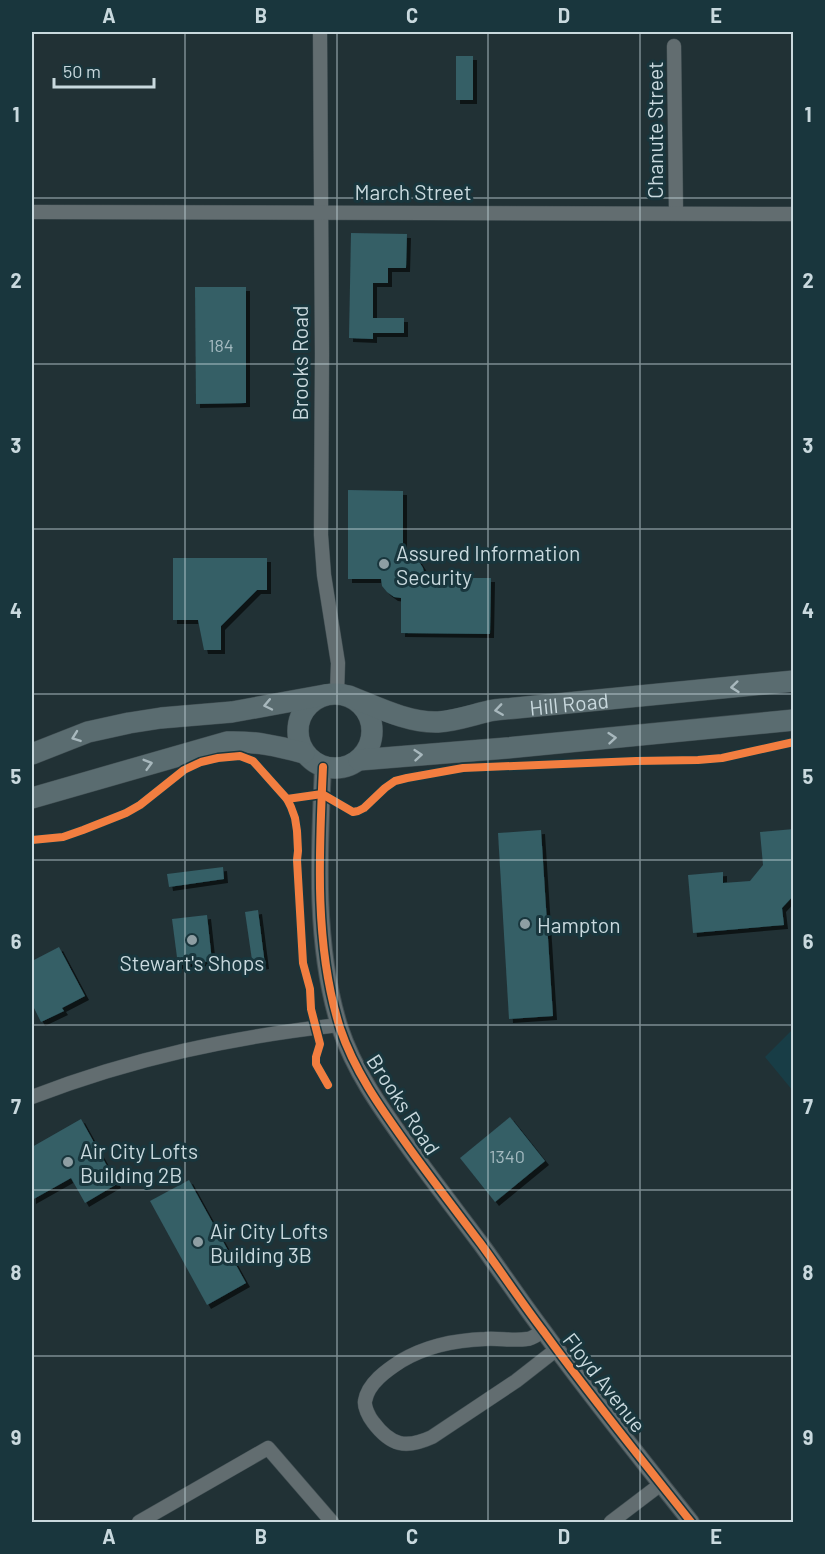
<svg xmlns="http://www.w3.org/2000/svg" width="825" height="1554" viewBox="0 0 825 1554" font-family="Barlow,sans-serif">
  <defs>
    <filter id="shadow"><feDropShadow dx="4" dy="4" stdDeviation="0" flood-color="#0009"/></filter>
  </defs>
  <rect width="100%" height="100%" fill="#213135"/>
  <polygon fill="#183d46" points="793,1029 793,1091 765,1057"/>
  <g fill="#345e66" filter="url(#shadow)">
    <rect x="456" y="56" width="17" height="44"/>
    <polygon points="351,233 407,234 406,268 388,268 388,283 373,283 373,318 404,318 404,333 373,333 373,339 349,338"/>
    <polygon points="195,287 246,287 246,403 196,404"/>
    <polygon points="348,490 403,491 403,556 410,557 418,560 423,568 425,578 491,578 490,634 401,633 401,598 394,597 387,592 382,586 381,579 348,579"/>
    <polygon points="173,558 267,558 267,590 257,590 221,626 221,650 204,650 198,620 173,620"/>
    <polygon points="794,829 794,895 782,908 784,925 693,933 688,875 723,872 723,883 750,881 763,865 760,832"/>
    <polygon points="541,830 553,1016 509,1019 498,833"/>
    <polygon points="223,867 224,879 169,887 167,874"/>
    <polygon points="258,910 265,965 253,967 245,912"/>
    <polygon points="207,915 212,961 178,965 172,919"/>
    <polygon points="59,947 85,996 62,1008 64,1011 41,1022 32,1004 32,961"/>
    <polygon points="510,1117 545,1161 495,1202 460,1158"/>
    <polygon points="81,1119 117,1184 85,1203 71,1178 32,1200 32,1147"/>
    <polygon points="189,1180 246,1283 207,1305 150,1201"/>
  </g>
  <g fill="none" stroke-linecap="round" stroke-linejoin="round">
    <g stroke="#404e52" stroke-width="15">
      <g id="minor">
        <polyline points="320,32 322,354 321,535 324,575 338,663 337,693"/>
        <polyline points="674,46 676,213"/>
        <polyline points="32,212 794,214"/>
        <path d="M 32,1097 C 133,1058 232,1037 339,1025"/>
        <path d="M 543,1331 C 538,1334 532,1339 527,1339 C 513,1341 499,1338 485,1339 C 457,1340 426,1346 401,1361 C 387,1370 368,1383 365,1401 C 364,1407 369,1417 373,1422 C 391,1446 406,1449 432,1437 L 516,1381 L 557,1349"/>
        <polyline points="139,1522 268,1448 332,1522"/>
        <polyline points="611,1522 661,1484"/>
      </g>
    </g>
    <g stroke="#404e52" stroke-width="18">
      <path id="tertiary" d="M 323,767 C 319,852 314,946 340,1028 C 355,1073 383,1111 410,1149 C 433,1181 457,1212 481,1244 C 502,1273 522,1303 544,1332 C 591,1397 642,1460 691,1522"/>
    </g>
    <g stroke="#404e52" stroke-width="22">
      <g id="primary">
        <circle cx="335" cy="731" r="37"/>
        <path id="s1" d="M 349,696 C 377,707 408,723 438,722 C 455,721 472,715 489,711 C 498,709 507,709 516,708 L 794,681"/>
        <polyline points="32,754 88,732 129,723 161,718 232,712 325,695"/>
        <polyline points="359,760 507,748 794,720"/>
        <path d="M 32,798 L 227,742 C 255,741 277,746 304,753"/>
      </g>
    </g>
    <use href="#minor" stroke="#626d70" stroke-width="14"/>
    <use href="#tertiary" stroke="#626d70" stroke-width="16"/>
    <use href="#primary" stroke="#5a6c70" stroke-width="21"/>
    <g stroke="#19363d" stroke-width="11">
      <g id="cycleway">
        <path d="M 323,767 C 319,852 314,946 340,1028 C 355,1073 383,1111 410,1149 C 433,1181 457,1212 481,1244 C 502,1273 522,1303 544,1332 C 591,1397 642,1460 691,1522"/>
        <polyline points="287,799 322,794 353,812 358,811 364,808 385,788 395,781 407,778 463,768 636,761 698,760 722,758 794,742"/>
        <polyline points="32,840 63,837 83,830 126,813 140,805 184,770 201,762 218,758 240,756 253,761 287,799 291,807 295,818 297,831 298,851 297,860 303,963 310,989 311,1009 320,1044 316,1057 316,1064 328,1085"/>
      </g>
    </g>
    <use href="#cycleway" stroke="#f27e40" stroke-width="8"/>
  </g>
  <defs><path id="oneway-chevron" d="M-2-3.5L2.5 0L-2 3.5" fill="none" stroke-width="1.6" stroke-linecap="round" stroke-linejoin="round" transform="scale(1.5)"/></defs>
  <g stroke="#a8b8bd">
    <use href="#oneway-chevron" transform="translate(735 687) rotate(174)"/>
    <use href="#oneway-chevron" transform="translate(268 705) rotate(168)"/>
    <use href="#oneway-chevron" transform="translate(499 710) rotate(172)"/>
    <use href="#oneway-chevron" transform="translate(76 737) rotate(160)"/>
    <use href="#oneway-chevron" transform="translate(612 738) rotate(-5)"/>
    <use href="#oneway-chevron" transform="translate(418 755) rotate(-5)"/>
    <use href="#oneway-chevron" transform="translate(148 764) rotate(-16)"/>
  </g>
  <path fill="none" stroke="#c9d9de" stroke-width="1.5" stroke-opacity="0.55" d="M 185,32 L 185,1522M 337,32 L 337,1522M 488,32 L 488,1522M 640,32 L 640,1522M 32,198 L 794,198M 32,364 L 794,364M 32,529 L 794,529M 32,694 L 794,694M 32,860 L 794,860M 32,1025 L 794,1025M 32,1190 L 794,1190M 32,1356 L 794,1356"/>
  <g fill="#8e9ea3" stroke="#19363d" stroke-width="2">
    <circle cx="384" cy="564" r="6"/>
    <circle cx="525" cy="924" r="6"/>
    <circle cx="192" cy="940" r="6"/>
    <circle cx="68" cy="1162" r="6"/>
    <circle cx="198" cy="1242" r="6"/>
  </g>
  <g text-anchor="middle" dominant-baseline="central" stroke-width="6" stroke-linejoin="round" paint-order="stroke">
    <g font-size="18" fill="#a4bac0">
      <text x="221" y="345">184</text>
      <text x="507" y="1156">1340</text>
    </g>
    <g font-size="21" fill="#c9d9de" stroke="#19363d">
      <text transform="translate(654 130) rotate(-90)">Chanute Street</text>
      <text x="413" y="191">March Street</text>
      <text transform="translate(299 363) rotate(-90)">Brooks Road</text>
      <text stroke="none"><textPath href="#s1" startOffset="226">Hill Road</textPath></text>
      <text transform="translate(404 1104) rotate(57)">Brooks Road</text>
      <text transform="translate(605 1382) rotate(52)">Floyd Avenue</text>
    </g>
    <g font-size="21" fill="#c9d9de" stroke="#19363d" text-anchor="start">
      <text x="396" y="552">Assured Information<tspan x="396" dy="24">Security</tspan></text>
      <text x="537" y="924">Hampton</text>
      <text x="192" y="962" text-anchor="middle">Stewart's Shops</text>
      <text x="80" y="1150">Air City Lofts<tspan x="80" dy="24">Building 2B</tspan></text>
      <text x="210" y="1230">Air City Lofts<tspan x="210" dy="24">Building 3B</tspan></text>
    </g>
  </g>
  <rect width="825" height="1554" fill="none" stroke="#19363d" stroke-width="66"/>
  <path d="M54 78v9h100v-9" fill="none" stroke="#c9d9de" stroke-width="3"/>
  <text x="63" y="78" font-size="18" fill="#c9d9de" stroke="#19363d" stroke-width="4.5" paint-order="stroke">50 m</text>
  <rect x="33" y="33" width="759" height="1488" fill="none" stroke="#c9d9de" stroke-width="2"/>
  <g font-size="20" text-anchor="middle" font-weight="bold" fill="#c9d9de">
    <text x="109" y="23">A</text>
    <text x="261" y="23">B</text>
    <text x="412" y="23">C</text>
    <text x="564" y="23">D</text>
    <text x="716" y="23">E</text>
    <text x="16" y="122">1</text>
    <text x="808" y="122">1</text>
    <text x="16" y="288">2</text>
    <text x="808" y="288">2</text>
    <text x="16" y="453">3</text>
    <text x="808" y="453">3</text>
    <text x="16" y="618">4</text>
    <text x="808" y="618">4</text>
    <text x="16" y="784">5</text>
    <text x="808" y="784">5</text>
    <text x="16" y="949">6</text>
    <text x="808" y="949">6</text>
    <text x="16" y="1114">7</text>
    <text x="808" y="1114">7</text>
    <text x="16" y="1280">8</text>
    <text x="808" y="1280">8</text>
    <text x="16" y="1445">9</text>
    <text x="808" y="1445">9</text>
    <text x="109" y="1544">A</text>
    <text x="261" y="1544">B</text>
    <text x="412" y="1544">C</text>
    <text x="564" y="1544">D</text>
    <text x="716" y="1544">E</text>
  </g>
</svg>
